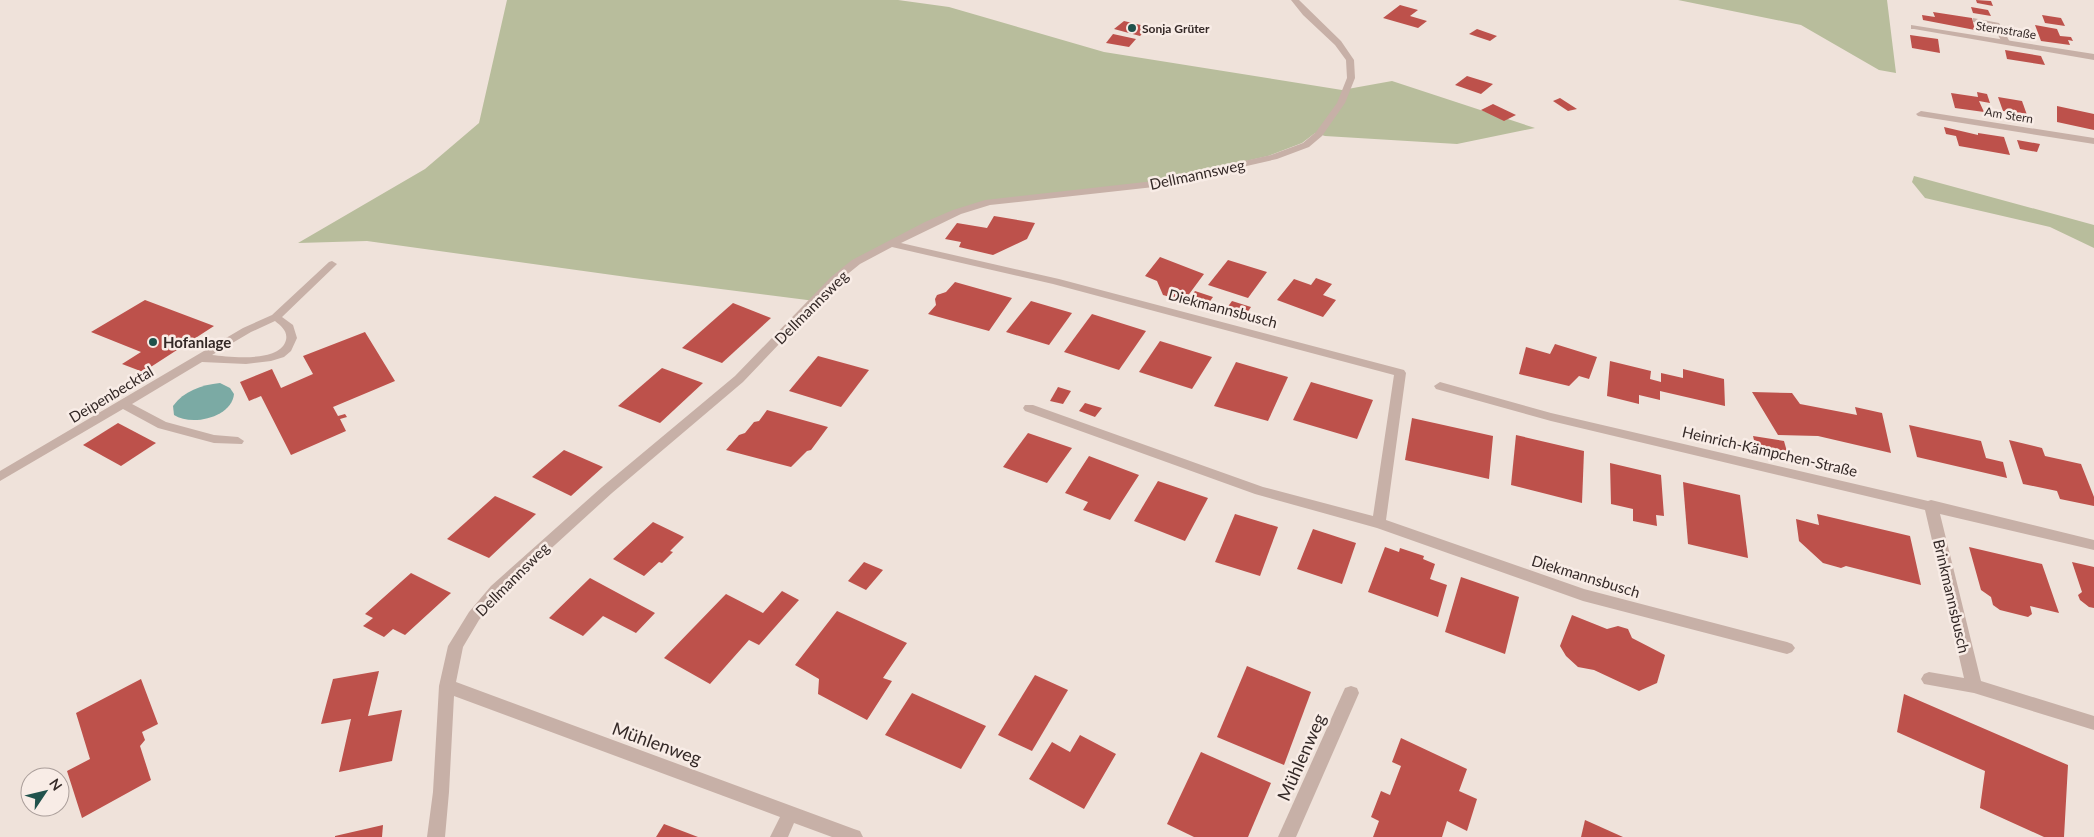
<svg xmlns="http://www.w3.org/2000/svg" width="2094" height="837" viewBox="0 0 2094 837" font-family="Lato,sans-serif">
  <rect width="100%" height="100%" fill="#efe2da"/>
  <g fill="#b8bd9c">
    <polygon points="507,0 898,0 949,7 1104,52 1342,90 1392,81 1535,128 1457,144 1325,136 1315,133 1302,143 1268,156 1154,182 987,201 855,261 815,301 634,278 367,241 298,243 425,169 479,123"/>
    <polygon points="1678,0 1887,0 1896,73 1879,70 1801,25"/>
    <polygon points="1914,176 2094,225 2094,248 2050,227 1925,198 1912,182"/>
  </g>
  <path fill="#7baaa4" d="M 220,383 L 230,388 L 234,394 C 232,417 192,427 174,415 L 173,406 C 184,391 201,385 220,383 Z"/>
  <g fill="#bd514b">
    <polygon points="1976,0 1991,1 1993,6 1977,3"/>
    <polygon points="1400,5 1418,10 1410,16 1427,21 1418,28 1383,18"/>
    <polygon points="1971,7 1988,10 1991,16 1973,13"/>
    <polygon points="1933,12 1972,18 1975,30 1923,20 1922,15 1935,17"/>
    <polygon points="2042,15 2061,18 2065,26 2045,23"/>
    <polygon points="1124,21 1149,27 1140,36 1114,29"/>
    <polygon points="2035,25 2057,29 2060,36 2071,37 2073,41 2068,40 2070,45 2041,41"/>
    <polygon points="1477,29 1497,36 1490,41 1469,34"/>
    <polygon points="1113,34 1136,39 1129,47 1106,43"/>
    <polygon points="1910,35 1938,39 1940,53 1912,48"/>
    <polygon points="2005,50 2041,56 2045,65 2007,59"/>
    <polygon points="1467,76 1493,84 1481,94 1455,85"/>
    <polygon points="1977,92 1987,94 1990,103 1979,101 1984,112 1955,108 1951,93 1978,97"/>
    <polygon points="1998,97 2022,101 2027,115 2003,111"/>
    <polygon points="1560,98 1577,109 1568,111 1553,101"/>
    <polygon points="1493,104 1516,115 1504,121 1481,110"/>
    <polygon points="2057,106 2094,114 2094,130 2057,122"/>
    <polygon points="1944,127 1978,135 1978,133 2004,137 2010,155 1959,146 1956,136 1946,134"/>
    <polygon points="2017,140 2040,144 2037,152 2020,149"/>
    <polygon points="994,216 1035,223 1027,239 993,255 959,247 961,242 945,239 957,223 987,228"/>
    <polygon points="1160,257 1204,274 1184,301 1163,295 1157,281 1145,276"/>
    <polygon points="1228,260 1267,272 1248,298 1208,285"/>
    <polygon points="1316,278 1332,284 1323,295 1336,300 1323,317 1277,300 1294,279 1311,285"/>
    <polygon points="955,282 1012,298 989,331 928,314 936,305 935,299 937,295 946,292"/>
    <polygon points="1195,291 1213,297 1205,308 1186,302"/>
    <polygon points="145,300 214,326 143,372 122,364 141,352 91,332"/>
    <polygon points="1031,301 1072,313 1049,345 1006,332"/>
    <polygon points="1232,301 1251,307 1243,319 1224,312"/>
    <polygon points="733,303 771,318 722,363 682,348"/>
    <polygon points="1092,314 1146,331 1119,370 1064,352"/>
    <polygon points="365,332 395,381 333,407 338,416 345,414 347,417 340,419 346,431 291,455 261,396 249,401 240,382 272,369 281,388 313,374 303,356"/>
    <polygon points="1160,341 1212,357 1192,389 1139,372"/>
    <polygon points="1555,344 1597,357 1589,379 1579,376 1569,386 1519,374 1526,347 1550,354"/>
    <polygon points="818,356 869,370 841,407 789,391"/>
    <polygon points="1610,361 1651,371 1650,379 1661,382 1661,373 1683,378 1683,369 1724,379 1725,406 1660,391 1660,400 1639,395 1639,404 1607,396"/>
    <polygon points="1236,362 1288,377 1268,421 1214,406"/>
    <polygon points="662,368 703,383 660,423 618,406"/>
    <polygon points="1311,382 1373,400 1357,439 1293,420"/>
    <polygon points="1058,387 1071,391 1063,404 1050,401"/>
    <polygon points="1752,392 1792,393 1800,404 1857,415 1855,407 1882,413 1891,453 1818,436 1778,435"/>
    <polygon points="1085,403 1102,408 1095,417 1079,411"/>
    <polygon points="767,410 828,427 811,450 807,451 791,467 726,450 739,435 745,433 754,422 759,421"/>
    <polygon points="1412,418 1493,436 1489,479 1405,460"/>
    <polygon points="118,423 156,443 121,466 83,445"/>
    <polygon points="1909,425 1981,441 1986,458 2003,462 2007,478 1917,457"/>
    <polygon points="1028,433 1072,448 1047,483 1003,467"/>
    <polygon points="1516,435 1584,451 1582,503 1511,485"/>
    <polygon points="1753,436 1784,441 1789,459 1757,453"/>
    <polygon points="2009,440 2042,448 2045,456 2081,464 2094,497 2094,506 2060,499 2057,491 2023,484"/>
    <polygon points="564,450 603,467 571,496 532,477"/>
    <polygon points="1089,456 1139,475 1110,520 1083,510 1088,502 1065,493"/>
    <polygon points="1610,463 1661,475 1664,516 1656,515 1657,526 1633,521 1633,509 1611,504"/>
    <polygon points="1158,481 1208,498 1185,541 1134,521"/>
    <polygon points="1683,482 1740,495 1748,558 1688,544"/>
    <polygon points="495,496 536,514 489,558 447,539"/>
    <polygon points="1235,514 1278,527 1260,576 1215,562"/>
    <polygon points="1817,514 1910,536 1921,585 1846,566 1841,568 1823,563 1799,541 1796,519 1819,525"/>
    <polygon points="653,522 684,537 670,551 673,552 662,563 659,562 644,576 613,559"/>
    <polygon points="1313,529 1356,543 1342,584 1297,569"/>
    <polygon points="1385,547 1399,552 1400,548 1424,556 1423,559 1435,564 1430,579 1447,585 1438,617 1368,592"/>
    <polygon points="1969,547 2042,564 2059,613 2030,606 2032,614 2028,617 2000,610 1993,605 1991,597 1981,590"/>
    <polygon points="864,562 883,570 866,590 848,581"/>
    <polygon points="2072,562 2094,567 2094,608 2089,607 2080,600 2078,595 2082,592"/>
    <polygon points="411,573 451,593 405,635 393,629 384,637 363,626 373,618 365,614"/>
    <polygon points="1461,577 1519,597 1505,654 1445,632"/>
    <polygon points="590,578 655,613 636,633 603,616 583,636 549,618"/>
    <polygon points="782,591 799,600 759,645 749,640 710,684 664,658 726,594 763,613"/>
    <polygon points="837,611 907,643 883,678 892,681 867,720 818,694 819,679 795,665"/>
    <polygon points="1572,615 1607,629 1618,626 1628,629 1632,638 1665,655 1657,683 1639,691 1594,670 1578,667 1566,656 1560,646"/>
    <polygon points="1247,666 1311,692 1284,765 1217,737"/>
    <polygon points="379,671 368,716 402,710 392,761 339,772 351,719 321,724 333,679"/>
    <polygon points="1035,675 1068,690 1032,751 998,735"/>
    <polygon points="141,679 158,724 142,732 145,740 140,746 151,780 82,818 67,771 90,759 76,713"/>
    <polygon points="912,693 986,726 961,769 885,735"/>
    <polygon points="1904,694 2068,765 2064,837 2044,837 1980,808 1985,771 1897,732"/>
    <polygon points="1080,735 1116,754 1084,809 1029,779 1052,742 1070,752"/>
    <polygon points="1401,738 1467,769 1459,791 1477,799 1467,831 1447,821 1442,837 1373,837 1379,821 1371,817 1381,791 1390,795 1401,766 1392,762"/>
    <polygon points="1201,752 1271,783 1248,837 1194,837 1167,824"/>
    <polygon points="1585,820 1623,837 1581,837"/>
    <polygon points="664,824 698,837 656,837"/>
    <polygon points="383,825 382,837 335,837 335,836"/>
  </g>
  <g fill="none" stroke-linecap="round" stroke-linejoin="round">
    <g fill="#c7b0a7" fill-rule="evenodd">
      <polygon points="1973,18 1999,23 2010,42 2003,44 1993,26 1973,22"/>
      <path d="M 332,261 L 337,264 L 335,266 L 282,317 L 293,325 L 297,338 L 291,351 L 284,357 L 271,361 L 246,364 L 202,362 L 132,404 L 166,422 L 214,435 L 238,437 L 244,441 L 242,444 L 214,443 L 158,428 L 123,409 L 0,481 L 0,471 L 243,328 L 272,315 L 329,262 ZM 275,321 C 281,326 288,331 286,340 C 280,363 230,357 212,355 L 251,332 Z"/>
    </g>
    <g fill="#c7b0a7" fill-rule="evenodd">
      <polygon points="1291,0 1299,0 1341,41 1354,60 1355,78 1345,103 1322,136 1309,147 1277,159 1154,187 990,205 961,214 901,243 1059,279 1404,370 1406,373 1386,520 1584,589 1787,642 1792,644 1795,648 1792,652 1787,654 1583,601 1377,528 1255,494 1025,411 1023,408 1025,405 1033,405 1263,487 1373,516 1394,375 1053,284 892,247 860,264 839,281 743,382 612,493 501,594 479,620 463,647 456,682 854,829 860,831 863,837 832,837 794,823 788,837 770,837 780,817 454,696 449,792 445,837 427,837 433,792 439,686 448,646 469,612 491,586 602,487 735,376 831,277 852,260 925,222 953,210 985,200 1154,181 1271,155 1303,143 1316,132 1337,103 1347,78 1346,60 1335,45 1303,15"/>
      <polygon points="1911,25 2094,54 2094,60 1914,29 1911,29"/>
      <polygon points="1921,111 2094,138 2094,144 1918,116 1916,114"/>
      <polygon points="1440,382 1551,413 1928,501 1931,500 2094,540 2094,550 1940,514 1981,681 2094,716 2094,730 1974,693 1924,684 1921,679 1924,674 1929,672 1964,678 1925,510 1551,421 1436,389 1434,386"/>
      <polygon points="1351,686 1357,688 1359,693 1296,837 1278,837 1345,688"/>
    </g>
  </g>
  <g fill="#20524c" stroke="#f8ece6" stroke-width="2">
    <circle cx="1132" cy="28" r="5"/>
    <circle cx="153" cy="342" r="5"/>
  </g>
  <g text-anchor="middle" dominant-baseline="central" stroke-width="5" stroke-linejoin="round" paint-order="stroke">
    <g font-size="12" font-weight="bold" fill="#342927" stroke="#f8ece6" text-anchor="start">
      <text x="1142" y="28">Sonja Grüter</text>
    </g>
    <g font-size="12" fill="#342927" stroke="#f8ece6">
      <text transform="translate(2006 30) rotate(9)">Sternstraße</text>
      <text transform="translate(2009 115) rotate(9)">Am Stern</text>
    </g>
    <g font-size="15" fill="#342927" stroke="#f8ece6">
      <text transform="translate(1197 174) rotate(-12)">Dellmannsweg</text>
      <text transform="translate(811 307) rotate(-45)">Dellmannsweg</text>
      <text transform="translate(1223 308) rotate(15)">Diekmannsbusch</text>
      <text transform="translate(111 394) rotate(-31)">Deipenbecktal</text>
      <text transform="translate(1770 451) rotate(13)">Heinrich-Kämpchen-Straße</text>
      <text transform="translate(1586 576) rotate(17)">Diekmannsbusch</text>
      <text transform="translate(512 579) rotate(-45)">Dellmannsweg</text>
      <text transform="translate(1952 596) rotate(77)">Brinkmannsbusch</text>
    </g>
    <g font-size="15" font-weight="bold" fill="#342927" stroke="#f8ece6" text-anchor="start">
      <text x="163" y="342">Hofanlage</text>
    </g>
    <g font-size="18" fill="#342927" stroke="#f8ece6">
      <text transform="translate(657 743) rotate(20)">Mühlenweg</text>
      <text transform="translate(1301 757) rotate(-66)">Mühlenweg</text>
    </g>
  </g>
  <g transform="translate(45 792) rotate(55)"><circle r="24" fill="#f8ece6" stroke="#aa9e9a"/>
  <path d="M0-4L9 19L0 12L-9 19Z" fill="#20524c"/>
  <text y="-8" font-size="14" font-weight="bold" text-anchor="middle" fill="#342927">N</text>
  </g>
</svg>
